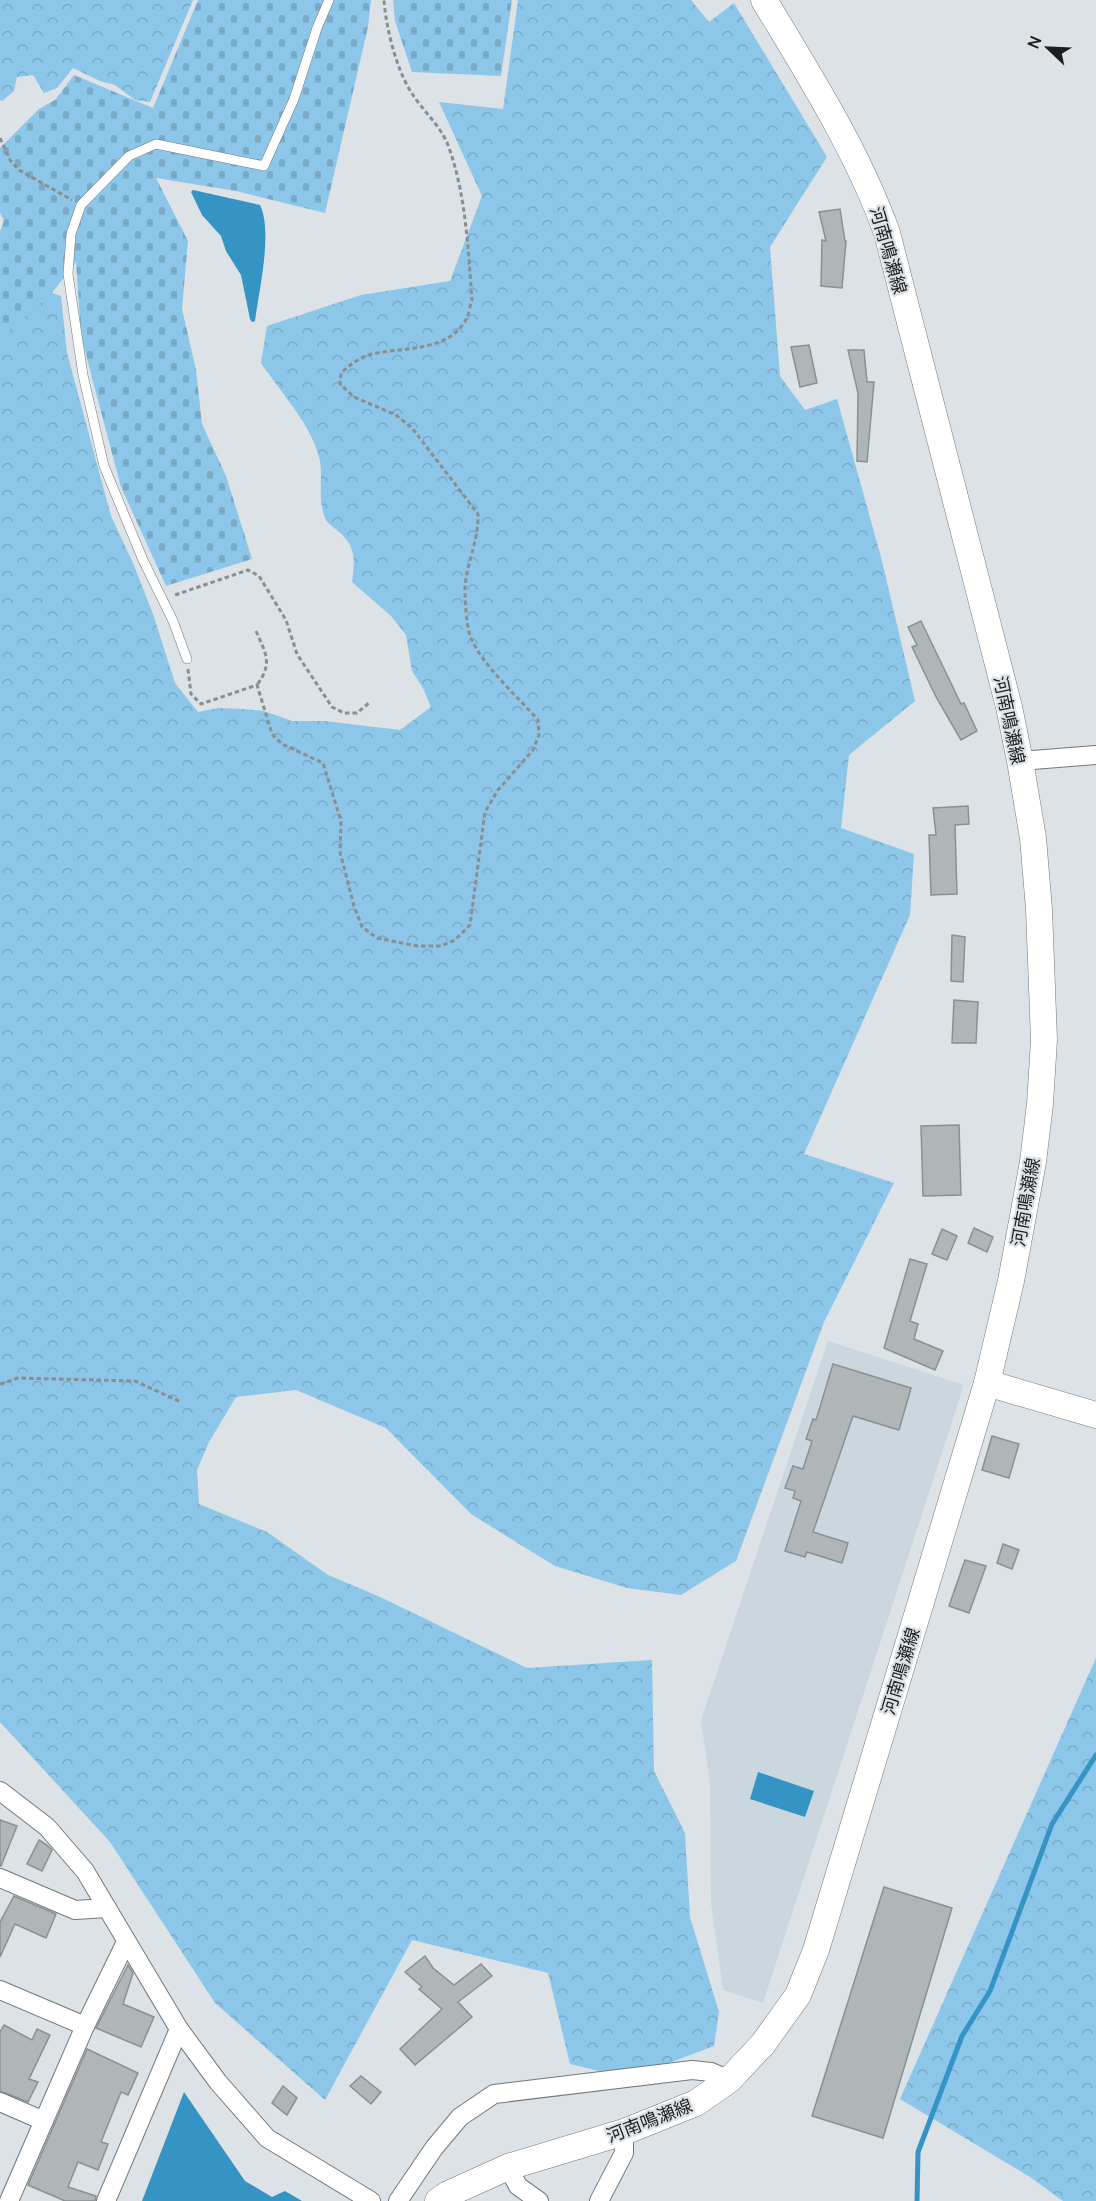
<svg xmlns="http://www.w3.org/2000/svg" width="1096" height="2201" viewBox="0 0 1096 2201" font-family="Manrope,'Noto Sans JP',sans-serif">
  <defs>
    <pattern id="forest-crowns" width="20" height="18" patternUnits="userSpaceOnUse" patternTransform="scale(1.5)"><rect width="20" height="18" fill="#8cc7e9"/><path d="M2 6a3 3 0 1 1 6 0M12 15a3 3 0 1 1 6 0" fill="none" stroke="#78aac7"/></pattern>
    <pattern id="cemetery-stones" width="16" height="16" patternUnits="userSpaceOnUse" patternTransform="scale(1.5)"><rect width="16" height="16" fill="#8cc7e9"/><path d="M2 7V4a2 2 0 0 1 4 0v3zM10 15v-3a2 2 0 0 1 4 0v3z" fill="#78aac7"/></pattern>
  </defs>
  <rect width="100%" height="100%" fill="#dce2e5"/>
  <polygon fill="#cad7df" points="828,1341 964,1385 763,2003 723,1990 711,1903 710,1784 701,1720"/>
  <g fill="url(#forest-crowns)">
    <polygon points="0,0 193,0 150,102 135,100 115,85 100,81 73,68 57,88 44,93 33,75 17,77 14,91 2,101 0,100"/>
    <path d="M 518,0 L 691,0 L 709,22 L 734,3 L 827,157 L 770,247 L 780,376 L 805,410 L 837,399 L 881,557 L 915,701 L 849,755 L 841,828 L 914,854 L 910,915 L 804,1154 L 894,1183 L 824,1322 L 736,1561 L 681,1595 L 627,1588 L 555,1566 L 471,1514 L 386,1428 L 296,1390 L 236,1397 L 209,1442 L 197,1470 L 199,1504 L 267,1532 L 328,1575 L 378,1596 L 527,1668 L 652,1660 L 654,1771 L 685,1833 L 690,1917 L 719,2012 L 714,2046 L 629,2078 L 570,2064 L 548,1973 L 412,1940 L 325,2100 L 215,2003 L 110,1842 L 0,1722 L 0,326 L 22,282 L 61,296 L 67,353 L 111,516 L 133,563 L 153,614 L 175,683 L 198,712 L 218,708 L 243,709 L 264,711 L 292,721 L 325,721 L 400,730 L 431,707 L 423,688 L 412,671 L 406,635 L 391,616 L 352,582 C 355,561 356,546 339,532 C 335,528 328,524 326,520 C 317,501 323,480 320,461 C 314,428 279,390 261,363 L 267,326 L 361,295 L 450,281 L 482,196 L 439,102 L 503,109 Z"/>
    <polygon points="1096,1658 1096,2201 1063,2201 1030,2177 900,2099"/>
  </g>
  <g fill="url(#cemetery-stones)">
    <path d="M 198,0 L 371,0 L 368,27 L 325,213 L 236,191 L 156,178 L 188,241 L 182,309 L 196,370 L 202,424 L 226,476 L 252,559 L 166,586 L 121,487 L 81,336 L 76,262 C 64,275 56,291 42,303 C 26,317 11,324 0,343 L 0,232 L 4,220 L 0,213 L 0,148 L 39,109 L 55,100 L 74,75 L 153,108 Z"/>
    <polygon points="393,0 512,0 501,76 412,72 395,21"/>
  </g>
  <g fill="#3594c4">
    <path d="M 193,190 L 260,205 C 273,232 259,290 255,321 L 252,322 L 250,319 L 241,275 L 226,251 L 221,236 L 202,215 L 191,192 Z"/>
    <polygon points="758,1772 814,1791 805,1817 750,1799"/>
    <polygon points="184,2092 245,2181 272,2197 285,2191 302,2201 142,2201"/>
  </g>
  <g fill="none" stroke-linecap="round" stroke-linejoin="round">
    <polyline stroke="#3594c4" stroke-width="5" points="917,2201 918,2152 962,2036 990,1991 1052,1824 1096,1755"/>
  </g>
  <g fill="#b0b5b8" stroke="#8b9093" stroke-width="1.5">
    <polygon points="840,209 845,241 846,241 842,288 821,286 822,240 826,241 819,212"/>
    <polygon points="809,345 817,383 800,387 791,347"/>
    <polygon points="848,350 864,350 867,382 874,382 867,462 857,461 858,393"/>
    <polygon points="921,621 961,704 964,703 977,731 961,740 936,697 912,647 917,645 908,627"/>
    <polygon points="968,806 969,824 955,825 957,894 931,895 929,835 936,835 933,808"/>
    <polygon points="952,935 965,937 963,982 951,981"/>
    <polygon points="954,1000 978,1002 976,1043 952,1043"/>
    <polygon points="959,1125 961,1195 923,1196 921,1126"/>
    <polygon points="974,1228 993,1237 987,1252 968,1243"/>
    <polygon points="942,1229 957,1236 947,1260 932,1254"/>
    <polygon points="910,1259 927,1264 910,1321 918,1324 914,1339 943,1351 935,1370 884,1348"/>
    <polygon points="833,1364 911,1388 899,1430 853,1416 813,1532 848,1543 842,1563 807,1552 805,1557 785,1551 801,1501 793,1498 795,1491 785,1488 793,1466 803,1469 812,1441 806,1439 813,1419 816,1420"/>
    <polygon points="992,1436 1019,1444 1009,1478 982,1470"/>
    <polygon points="1003,1544 1019,1550 1012,1569 997,1563"/>
    <polygon points="965,1560 986,1566 969,1613 949,1606"/>
    <polygon points="0,1820 17,1826 1,1866 0,1866"/>
    <polygon points="39,1840 47,1845 52,1850 42,1871 27,1864"/>
    <polygon points="884,1887 952,1908 883,2138 812,2116"/>
    <polygon points="14,1896 56,1914 46,1938 15,1924 0,1957 0,1922"/>
    <polygon points="425,1956 433,1968 454,1985 481,1964 492,1976 458,2002 472,2017 415,2065 400,2049 442,2009 419,1989 422,1987 405,1972"/>
    <polygon points="128,1965 133,1973 123,2004 154,2017 141,2047 96,2028"/>
    <polygon points="4,2025 32,2040 37,2029 50,2035 29,2079 38,2082 28,2102 0,2091 0,2032"/>
    <polygon points="87,2049 138,2073 128,2095 121,2092 101,2142 108,2144 98,2170 78,2162 68,2187 96,2196 95,2201 65,2201 28,2185"/>
    <polygon points="361,2076 381,2092 371,2104 350,2086"/>
    <polygon points="283,2086 297,2098 287,2115 272,2103"/>
  </g>
  <g fill="none" stroke-linecap="round" stroke-linejoin="round">
    <g stroke="#73787b" stroke-width="10">
      <polyline id="lane" points="187,659 173,621 143,560 104,466 83,375 68,274 71,234 81,205 129,156 156,144 264,166 294,99 317,28 329,0"/>
    </g>
    <g stroke="#73787b" stroke-width="20">
      <g id="street">
        <polyline points="1020,761 1096,755"/>
        <polyline points="0,1791 47,1827 85,1871 179,2029 218,2082 267,2138 371,2201"/>
        <polyline points="0,1878 75,1910 107,1908"/>
        <polyline points="0,1990 85,2026"/>
        <polyline points="0,2102 44,2121"/>
        <polyline points="508,2167 518,2186 539,2201"/>
        <polyline points="9,2201 85,2026 126,1942"/>
        <polyline points="106,2201 179,2029"/>
        <polyline points="398,2201 434,2148 460,2117 494,2094 692,2070 711,2072 729,2080"/>
        <polyline points="599,2201 624,2153 624,2132"/>
      </g>
    </g>
    <g stroke="#73787b" stroke-width="27">
      <g id="secondary">
        <polyline points="987,1383 1096,1415"/>
        <path d="M 438,2201 L 448,2194 L 508,2167 L 624,2132 L 696,2103 L 729,2080 L 763,2044 L 798,1995 L 816,1950 L 987,1383 L 1011,1281 L 1033,1162 L 1040,1104 L 1044,1040 L 1039,909 L 1033,838 L 1020,761 L 1009,707 L 887,233 C 857,150 809,75 764,0"/>
      </g>
    </g>
    <g stroke="#8a8e90" stroke-width="3" stroke-dasharray="4.5 3" stroke-linecap="butt">
      <polyline points="0,138 10,160 19,170 72,200"/>
      <polyline points="175,595 248,570 259,576 286,620 297,654 332,707 344,713 357,713 369,703"/>
      <path d="M 256,631 C 266,654 273,663 257,685"/>
      <path d="M 188,669 L 191,694 L 201,704 L 257,685 L 272,734 L 282,744 L 323,763 L 341,821 L 340,852 L 354,906 L 362,927 L 377,938 L 417,946 L 441,946 L 455,940 L 470,925 L 485,812 L 498,790 L 533,750 L 539,735 L 538,720 C 518,697 482,665 471,638 C 466,627 465,598 465,587 C 467,562 479,539 478,514 L 412,428 L 396,415 L 354,397 L 340,384 L 341,373 C 349,366 357,359 368,355 C 401,346 448,354 467,318 C 469,313 470,305 472,300 C 468,248 466,194 448,145 C 440,125 422,110 411,92 C 396,68 386,28 384,0"/>
      <polyline points="0,1384 18,1378 135,1381 181,1402"/>
    </g>
    <use href="#lane" stroke="#fff" stroke-width="9"/>
    <use href="#street" stroke="#fff" stroke-width="18"/>
    <use href="#secondary" stroke="#fff" stroke-width="26"/>
  </g>
  <g text-anchor="middle" dominant-baseline="central" stroke-width="4.5" stroke-linejoin="round" paint-order="stroke">
    <g font-size="18" fill="#1b1d1e" stroke="#dce2e5">
      <text transform="translate(889 250) rotate(74)">河南鳴瀬線</text>
      <text transform="translate(1010 720) rotate(78)">河南鳴瀬線</text>
      <text transform="translate(1025 1202) rotate(-80)">河南鳴瀬線</text>
      <text transform="translate(900 1671) rotate(-73)">河南鳴瀬線</text>
      <text transform="translate(649 2120) rotate(-21)">河南鳴瀬線</text>
    </g>
  </g>
  <g transform="translate(1048 48) rotate(293)" stroke="#dce2e5" stroke-width="4.5" paint-order="stroke">
  <path d="M0-4.5L10 22L0 15L-10 22Z" fill="#1b1d1e"/>
  <text y="-9" font-size="16" font-weight="bold" text-anchor="middle" fill="#1b1d1e">N</text>
  </g>
</svg>
